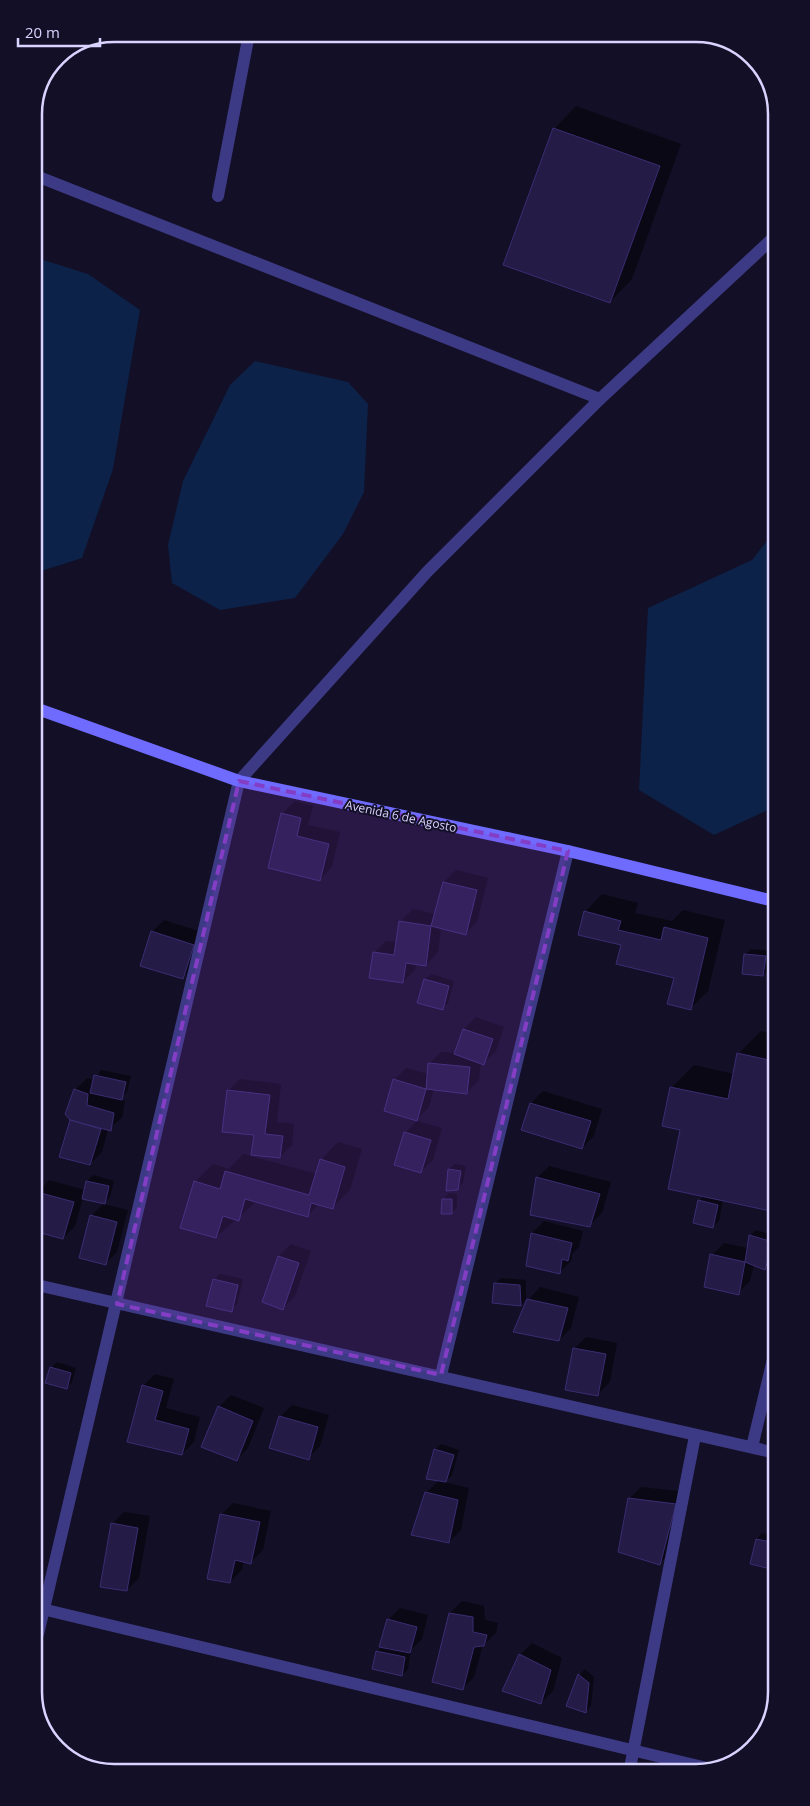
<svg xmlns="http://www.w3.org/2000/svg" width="810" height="1806" viewBox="0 0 810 1806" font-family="'Open Sans',sans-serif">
  <rect width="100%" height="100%" fill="#130f26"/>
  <g fill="#0c2248">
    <polygon points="34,257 88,274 140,310 113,469 82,558 35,573"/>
    <polygon points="255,361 348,382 368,404 364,492 343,534 295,598 220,610 172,583 168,545 183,481 230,385"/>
    <polygon points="773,533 774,807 714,835 639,790 648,608 752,560"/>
  </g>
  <g fill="#0007">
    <polygon points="576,106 681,144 632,279 610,302 554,129"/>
    <polygon points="295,801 313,806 308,825 340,832 332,867 320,879 270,867 283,813"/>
    <polygon points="456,870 488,878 477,922 465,934 441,928 438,952 426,965 416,963 415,970 403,982 374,953 386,941 397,942 400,922 413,909 436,914 444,882"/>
    <polygon points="602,894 638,903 635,913 672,921 683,910 725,920 708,991 690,1009 675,977 623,944 585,912"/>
    <polygon points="164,920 205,933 194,966 182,978 152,932"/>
    <polygon points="751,949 771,951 769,969 763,975 745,955"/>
    <polygon points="431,974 454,981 448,1003 442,1009 425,980"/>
    <polygon points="476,1017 504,1027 496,1051 484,1063 481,1062 479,1080 467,1092 434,1088 429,1107 417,1119 394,1080 406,1068 428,1074 429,1064 441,1052 455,1053 464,1029"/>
    <polygon points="761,1031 774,1034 775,1211 723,1200 719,1221 713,1226 699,1201 704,1196 682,1129 671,1088 694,1065 734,1074 739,1053"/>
    <polygon points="101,1070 131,1076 127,1092 120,1099 125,1101 122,1118 108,1129 102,1152 90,1164 61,1156 71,1120 75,1090 87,1078 94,1080"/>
    <polygon points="240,1079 281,1084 277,1122 294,1124 292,1145 280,1157 255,1134 228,1091"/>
    <polygon points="543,1091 602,1109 594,1136 582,1148 531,1103"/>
    <polygon points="417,1121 442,1128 433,1160 421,1172 405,1133"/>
    <polygon points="338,1142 362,1149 350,1190 332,1208 319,1204 308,1215 256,1202 216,1237 195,1182 213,1164 229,1169 243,1154 317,1174 321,1160"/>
    <polygon points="455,1164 466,1166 463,1183 457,1189 449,1169"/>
    <polygon points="549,1166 611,1182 602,1213 590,1225 537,1178"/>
    <polygon points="93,1175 114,1181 110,1197 104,1204 128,1210 117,1252 105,1264 91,1216 104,1203 83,1198 75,1226 63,1238 37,1231 37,1193 49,1180 85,1190 87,1181"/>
    <polygon points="449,1193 457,1194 457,1207 452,1213 444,1199"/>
    <polygon points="544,1221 583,1231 579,1247 572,1254 572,1260 560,1272 532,1233"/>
    <polygon points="756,1230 775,1236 775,1246 770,1263 764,1269 754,1264 750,1281 738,1293 712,1255 724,1243 748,1248 750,1236"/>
    <polygon points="291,1244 311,1251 295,1296 283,1308 264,1302 279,1256"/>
    <polygon points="220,1274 243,1279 237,1304 231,1310 214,1279"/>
    <polygon points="501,1278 526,1280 526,1299 521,1305 495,1284"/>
    <polygon points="540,1287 579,1297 571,1328 559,1340 528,1300"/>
    <polygon points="586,1337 617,1343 610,1382 598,1394 574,1349"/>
    <polygon points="57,1362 76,1368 72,1382 66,1388 51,1368"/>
    <polygon points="155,1374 174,1379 166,1408 200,1417 194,1442 182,1454 129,1441 143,1386"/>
    <polygon points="231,1395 264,1408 248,1448 236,1460 219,1407"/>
    <polygon points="292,1405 329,1415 320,1446 308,1458 280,1417"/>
    <polygon points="441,1444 459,1450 452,1475 445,1482 469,1488 461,1530 449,1542 426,1493 439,1480 435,1450"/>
    <polygon points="641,1487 687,1492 671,1552 659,1564 629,1499"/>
    <polygon points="233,1503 271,1511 263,1550 251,1562 244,1561 242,1570 230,1582 221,1515"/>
    <polygon points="124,1512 150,1516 139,1578 127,1590 112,1524"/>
    <polygon points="762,1533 776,1536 776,1562 771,1568 757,1539"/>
    <polygon points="462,1601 484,1606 485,1620 498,1623 496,1633 483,1645 474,1677 462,1689 450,1613"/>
    <polygon points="400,1608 428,1615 422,1639 411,1650 408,1669 402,1675 377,1652 382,1646 388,1620"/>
    <polygon points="532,1643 562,1658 553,1691 541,1703 520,1655"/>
    <polygon points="585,1669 594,1677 591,1706 585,1712 579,1675"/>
    <polygon points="437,1766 458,1768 458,1770 434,1770"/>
  </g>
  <g fill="#241b47" stroke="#3b2d73">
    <polygon points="553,128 660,166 610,303 503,265"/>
    <polygon points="281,813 301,818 297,836 329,844 320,881 268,868"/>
    <polygon points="443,882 477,890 466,935 431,926"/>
    <polygon points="584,911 621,921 618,930 661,940 664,927 708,938 691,1010 667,1004 674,978 616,964 621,945 578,935"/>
    <polygon points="399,921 431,926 426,966 406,963 403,983 369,978 373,952 394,955"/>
    <polygon points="151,931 194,945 183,979 140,966"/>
    <polygon points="744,954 766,956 763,976 742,974"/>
    <polygon points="424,979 449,986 443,1010 417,1003"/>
    <polygon points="463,1029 493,1039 484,1065 454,1054"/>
    <polygon points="772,1046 774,1047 775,1087 771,1086 768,1101 775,1102 775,1145 771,1144 769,1155 775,1156 775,1212 668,1189 680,1130 662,1126 670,1087 728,1099 737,1053 769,1060"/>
    <polygon points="428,1063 470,1067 467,1094 426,1089"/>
    <polygon points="94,1075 126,1082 122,1100 90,1093"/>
    <polygon points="393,1079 426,1089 417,1121 384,1111"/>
    <polygon points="74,1089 88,1094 87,1105 114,1113 111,1131 70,1120 65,1114"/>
    <polygon points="227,1090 270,1095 265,1134 283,1136 280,1158 251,1155 254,1135 222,1132"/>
    <polygon points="530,1103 591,1121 582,1149 521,1130"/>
    <polygon points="70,1120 101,1129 90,1165 59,1157"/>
    <polygon points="404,1132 431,1140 421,1173 394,1165"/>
    <polygon points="320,1159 345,1167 333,1209 311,1203 308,1217 245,1199 239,1221 223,1216 216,1238 180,1228 194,1181 220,1189 225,1171 309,1195"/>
    <polygon points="448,1169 461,1171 458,1190 446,1191"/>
    <polygon points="536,1177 600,1194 590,1227 530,1215"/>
    <polygon points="86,1181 109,1186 105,1204 82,1199"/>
    <polygon points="37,1192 74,1202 63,1239 37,1232"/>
    <polygon points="442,1199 452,1199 452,1214 441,1214"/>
    <polygon points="698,1200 718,1205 713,1228 693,1223"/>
    <polygon points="90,1215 117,1222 106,1265 79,1258"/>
    <polygon points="531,1233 572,1243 568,1261 562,1259 560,1274 526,1266"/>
    <polygon points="749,1235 773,1242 765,1270 745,1262"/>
    <polygon points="710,1254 745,1262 739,1295 704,1287"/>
    <polygon points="278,1256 299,1263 283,1310 262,1302"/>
    <polygon points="213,1279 238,1285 232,1312 206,1306"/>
    <polygon points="494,1283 520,1285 521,1306 492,1303"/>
    <polygon points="527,1299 568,1308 559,1341 513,1332"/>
    <polygon points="573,1348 606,1354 598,1396 565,1390"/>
    <polygon points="50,1367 71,1373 67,1389 45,1383"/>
    <polygon points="142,1385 163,1391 155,1420 189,1429 182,1455 127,1442"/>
    <polygon points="218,1406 253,1421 237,1461 201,1447"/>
    <polygon points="279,1416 318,1427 309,1460 269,1448"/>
    <polygon points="434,1449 454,1455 446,1482 426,1479"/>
    <polygon points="425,1492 458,1500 449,1543 411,1535"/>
    <polygon points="628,1498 676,1504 660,1565 618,1552"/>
    <polygon points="220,1514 260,1522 251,1564 235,1560 230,1583 207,1579"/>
    <polygon points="111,1523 138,1528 127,1591 100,1587"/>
    <polygon points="756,1539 776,1543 771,1569 750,1564"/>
    <polygon points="449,1613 473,1617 473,1632 487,1635 484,1646 474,1647 463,1690 432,1682"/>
    <polygon points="387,1619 417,1627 410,1653 379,1647"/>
    <polygon points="376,1651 405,1657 402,1676 372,1669"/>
    <polygon points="519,1654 551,1670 541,1704 502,1691"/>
    <polygon points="578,1674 589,1683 586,1713 566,1706"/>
  </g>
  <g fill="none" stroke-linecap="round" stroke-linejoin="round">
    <g stroke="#3d3a85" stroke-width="12">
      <polyline points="34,175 600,399"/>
      <polyline points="218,196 249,34"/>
      <polyline points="37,1285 776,1453"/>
      <polyline points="441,1375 568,851"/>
      <polyline points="752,1447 775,1351"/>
      <polyline points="38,1608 707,1768"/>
      <polyline points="38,1634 239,781 427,572 600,399 772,239"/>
      <polyline points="630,1768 695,1436"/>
    </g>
    <polyline stroke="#6f6bff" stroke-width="12" points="35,708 239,781 568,851 774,901"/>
  </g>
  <path fill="#843dc5" fill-opacity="0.2" stroke="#843dc5" stroke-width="4" stroke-dasharray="10 6" stroke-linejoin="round" d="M 239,781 L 568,851 L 441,1375 L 117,1304 Z"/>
  <g text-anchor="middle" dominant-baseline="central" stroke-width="4" stroke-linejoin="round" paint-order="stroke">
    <g font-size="12" fill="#d9d4ff" stroke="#130f26">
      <text transform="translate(401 816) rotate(12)">Avenida 6 de Agosto</text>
    </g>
  </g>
  <path d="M0 0H810V1806H0ZM114 42H696A72 72 0 0 1 768 114V1692A72 72 0 0 1 696 1764H114A72 72 0 0 1 42 1692V114A72 72 0 0 1 114 42Z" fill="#130f26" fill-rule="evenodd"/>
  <path fill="none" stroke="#d9d4ff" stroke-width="2.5" d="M114 42H696A72 72 0 0 1 768 114V1692A72 72 0 0 1 696 1764H114A72 72 0 0 1 42 1692V114A72 72 0 0 1 114 42Z"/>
  <path d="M18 38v8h82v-8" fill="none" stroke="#d9d4ff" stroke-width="2.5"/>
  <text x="25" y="38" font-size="15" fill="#d9d4ff" stroke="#130f26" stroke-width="4" paint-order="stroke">20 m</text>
</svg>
